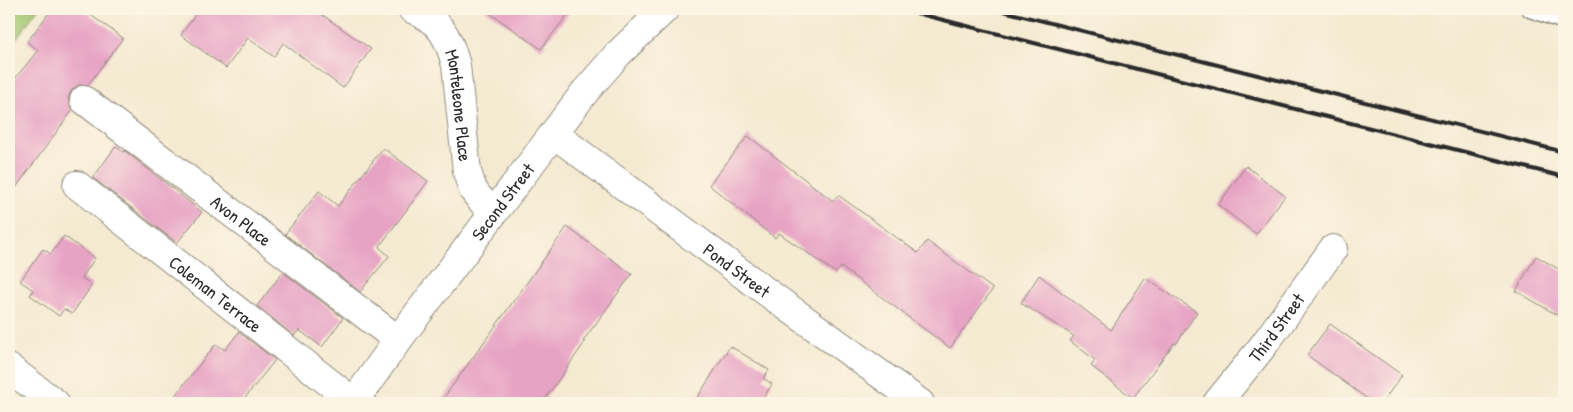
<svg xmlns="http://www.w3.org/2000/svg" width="1573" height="412" viewBox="0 0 1573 412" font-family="'Patrick Hand',sans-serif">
  <rect width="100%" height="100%" fill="#fcf5e5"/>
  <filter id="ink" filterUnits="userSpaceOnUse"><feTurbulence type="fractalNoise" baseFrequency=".02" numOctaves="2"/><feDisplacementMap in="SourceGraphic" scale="10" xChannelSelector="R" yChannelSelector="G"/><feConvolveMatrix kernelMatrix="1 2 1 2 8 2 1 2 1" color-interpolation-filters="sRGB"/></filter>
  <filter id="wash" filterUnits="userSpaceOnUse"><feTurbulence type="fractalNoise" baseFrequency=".0096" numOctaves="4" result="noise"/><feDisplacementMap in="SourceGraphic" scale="20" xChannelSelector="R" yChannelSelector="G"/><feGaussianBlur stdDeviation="1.12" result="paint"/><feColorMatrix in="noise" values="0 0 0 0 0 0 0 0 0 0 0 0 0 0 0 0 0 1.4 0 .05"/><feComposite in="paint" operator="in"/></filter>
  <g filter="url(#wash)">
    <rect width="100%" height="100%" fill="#f4ead1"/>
    <polygon fill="#a2c66f" stroke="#66784d" points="9,9 38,9 9,49"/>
    <g id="blocks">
      <g fill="#e7a3c4">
        <polygon points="52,9 82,9 123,38 88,85 78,85 71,91 68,98 71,108 70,109 72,111 9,197 9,86 38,50 27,42"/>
        <polygon points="199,9 314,9 371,49 343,88 283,43 274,57 248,38 226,68 181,35"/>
        <polygon points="484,9 572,9 541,49"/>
        <polygon points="748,136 833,201 838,195 918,253 927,241 993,289 950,348 841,267 836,273 779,233 775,238 709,185"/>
        <polygon points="116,146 123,152 125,151 202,212 177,243 93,178"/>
        <polygon points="383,148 428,181 379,247 389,256 360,292 285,234 319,191 338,206"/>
        <polygon points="1246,166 1285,196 1256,234 1218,205"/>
        <polygon points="567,227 632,274 583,341 585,342 560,378 542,403 440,403"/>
        <polygon points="64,236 95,258 82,278 92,285 72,314 64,309 59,316 30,295 33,290 20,281 43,249 51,254"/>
        <polygon points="1536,256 1564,272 1564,319 1516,291"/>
        <polygon points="283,272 343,318 322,347 299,330 294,336 257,306"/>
        <polygon points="1039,275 1111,330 1145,278 1197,312 1176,344 1174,343 1133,398 1091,366 1095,360 1070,341 1074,336 1021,303"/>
        <polygon points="1330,324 1402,375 1382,403 1373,403 1307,355"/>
        <polygon points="239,332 275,360 241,403 169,403 216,344 225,350"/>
        <polygon points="730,346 769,370 763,378 772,384 760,403 694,403"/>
      </g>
    </g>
  </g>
  <g filter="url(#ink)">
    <use href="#blocks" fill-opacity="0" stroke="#908a7e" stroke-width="1"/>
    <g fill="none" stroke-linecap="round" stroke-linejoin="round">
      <g stroke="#908a7e" stroke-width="19">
        <polyline id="lane" points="1530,9 1564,21"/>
      </g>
      <g stroke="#908a7e" stroke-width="30">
        <g id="street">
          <path id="s1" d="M 412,9 C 440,21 448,35 456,65 L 467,172 L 473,190 L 480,199 L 493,213"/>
          <path id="s2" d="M 84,100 L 398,340"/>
          <path id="s3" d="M 554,134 L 764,290 L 920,403"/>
          <path id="s4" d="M 77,185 L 354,402"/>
          <polyline points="9,368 55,403"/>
          <path id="s5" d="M 1217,403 L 1263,346 L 1333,249"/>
        </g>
      </g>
      <g stroke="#908a7e" stroke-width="30">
        <g id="secondary">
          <path id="s6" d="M 353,403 L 398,340 L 584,93 L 618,54 L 665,9"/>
        </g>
      </g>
      <use href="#lane" stroke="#fff" stroke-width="16"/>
      <use href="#street" stroke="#fff" stroke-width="28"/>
      <use href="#secondary" stroke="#fff" stroke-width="28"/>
      <g stroke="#2b2b2b" stroke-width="4">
        <polyline points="900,9 1564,177"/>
        <polyline points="995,9 1564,152"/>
      </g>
    </g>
  </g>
  <g text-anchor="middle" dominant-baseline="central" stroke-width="4" stroke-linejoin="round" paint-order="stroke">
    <g font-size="18" fill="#2b2b2b" stroke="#fcf5e5">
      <text stroke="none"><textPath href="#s1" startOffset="115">Monteleone Place</textPath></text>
      <text stroke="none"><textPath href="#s6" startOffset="251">Second Street</textPath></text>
      <text stroke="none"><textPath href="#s2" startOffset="198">Avon Place</textPath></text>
      <text stroke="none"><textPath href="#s3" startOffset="228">Pond Street</textPath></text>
      <text stroke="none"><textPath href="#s4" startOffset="176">Coleman Terrace</textPath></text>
      <text stroke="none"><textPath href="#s5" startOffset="96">Third Street</textPath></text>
    </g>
  </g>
  <rect width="1573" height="412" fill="none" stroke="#fcf5e5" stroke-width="30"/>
</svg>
